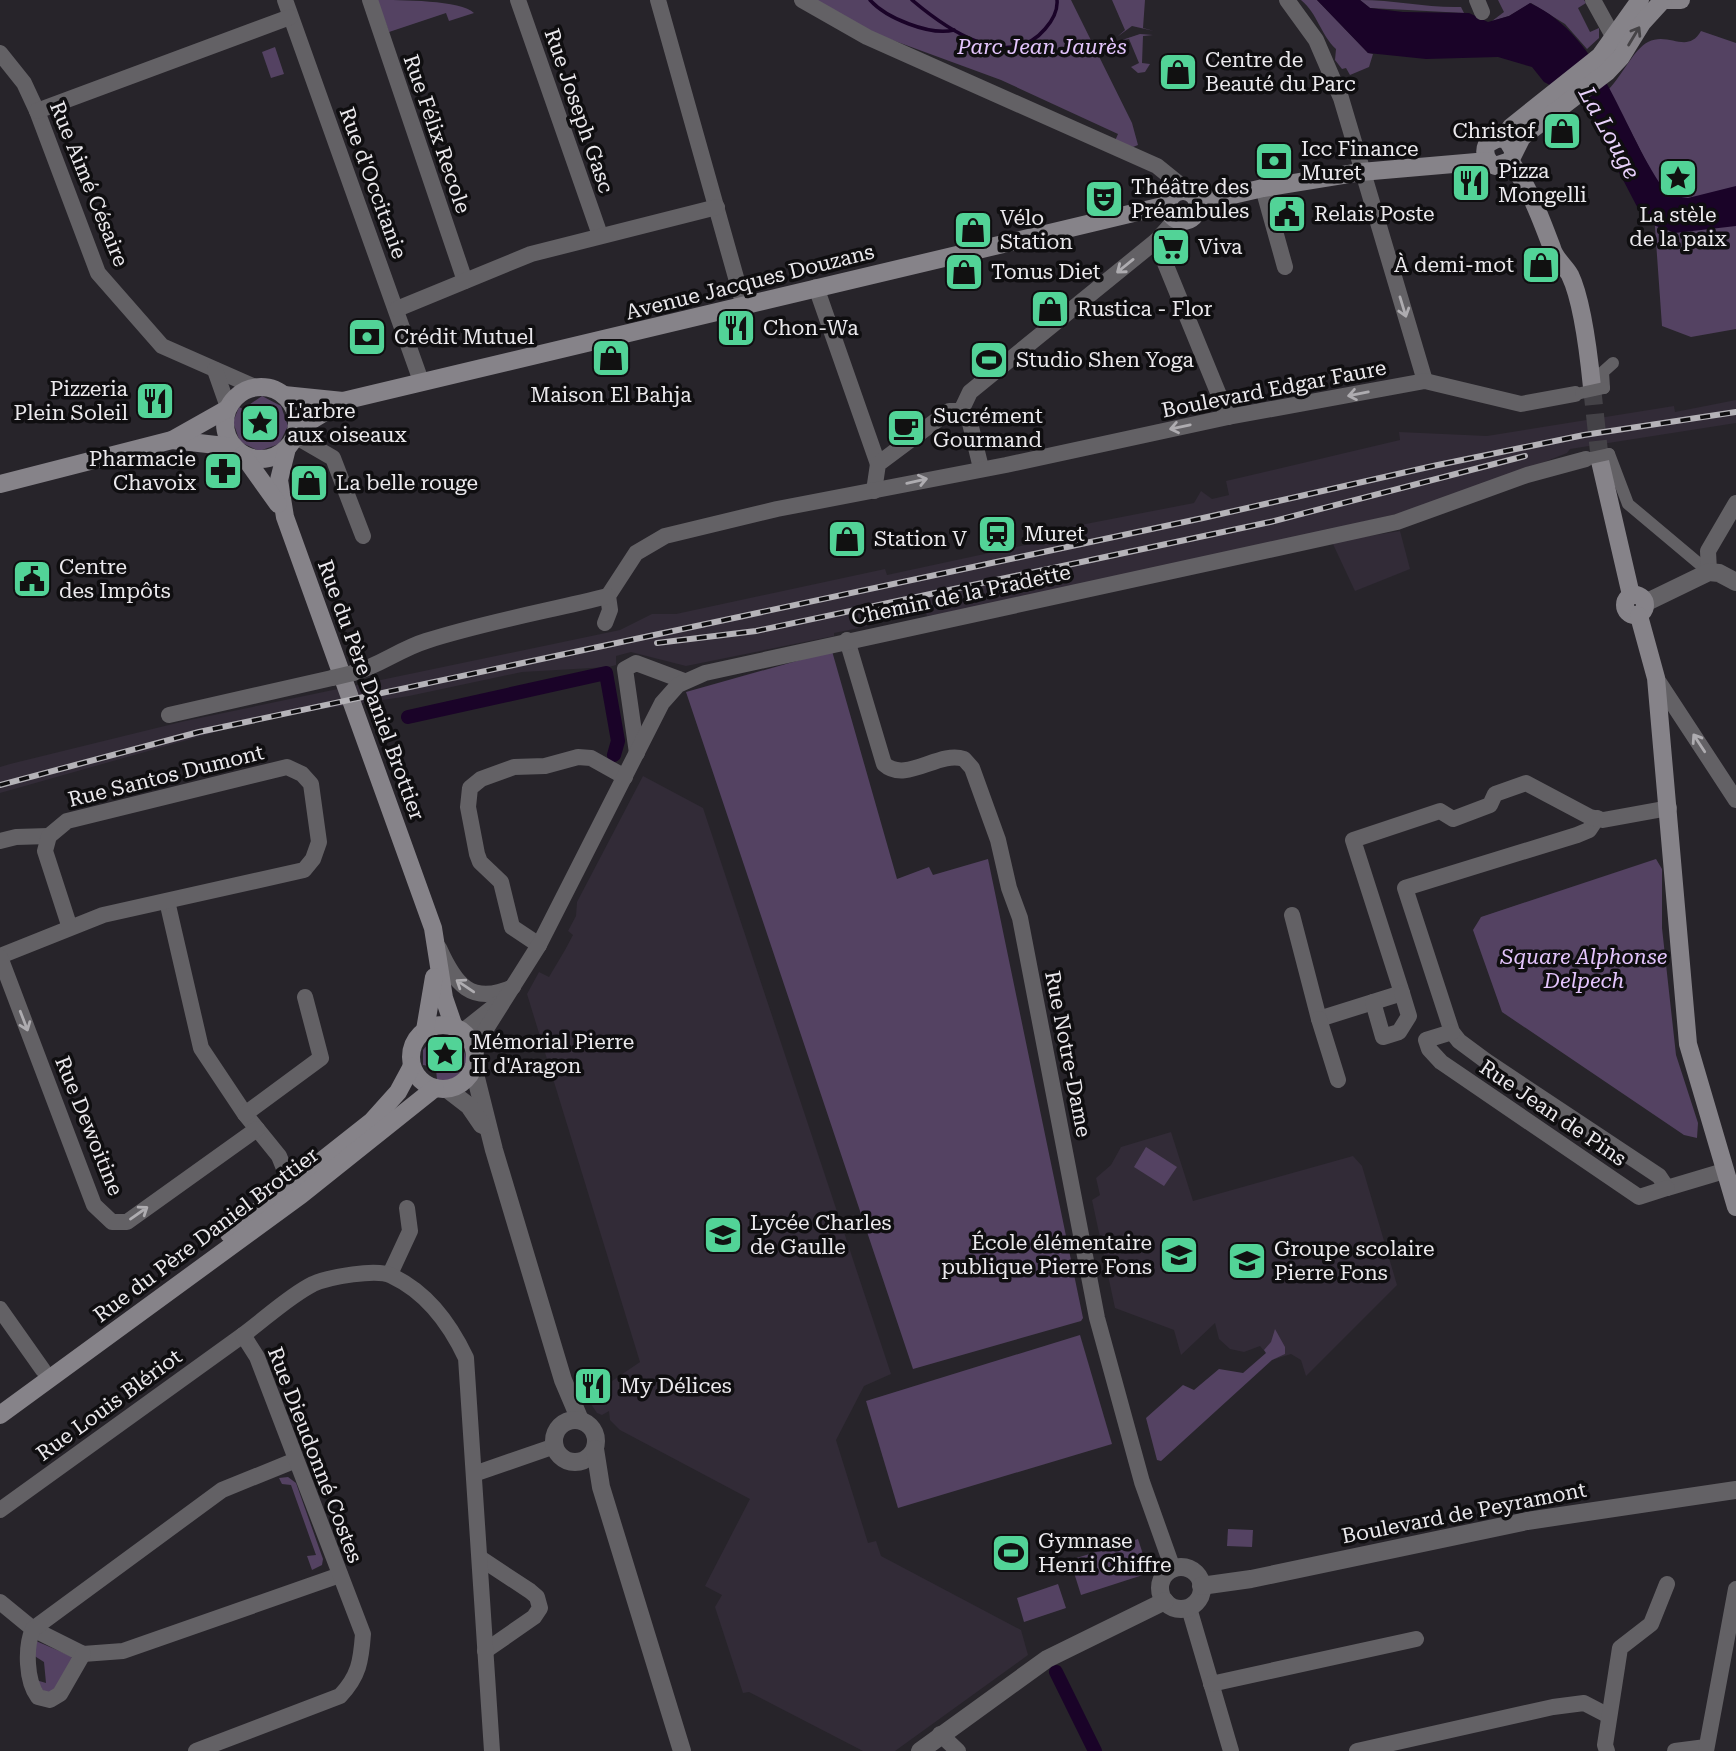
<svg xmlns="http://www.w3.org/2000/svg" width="1736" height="1751" viewBox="0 0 1736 1751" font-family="'Roboto Serif',serif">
  <rect width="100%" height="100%" fill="#27242a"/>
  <g fill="#322b37">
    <polygon points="1736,400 1736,423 1570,449 1567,453 1435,505 1216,556 945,613 927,616 925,610 869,622 869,626 834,633 834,636 686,666 631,652 616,656 616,665 609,667 522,672 409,696 316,710 233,727 0,793 0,767 10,764 185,721 620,630 652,614 676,614 885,569 887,575 1035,543 1034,534 1194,503 1201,491 1212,499 1229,495 1226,481 1400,440 1399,432 1487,436 1674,406 1675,412"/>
    <polygon points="1400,531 1410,569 1355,591 1332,542"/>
    <polygon points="643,776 703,808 891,1374 864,1386 836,1440 868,1543 876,1541 881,1556 1021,1630 1028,1655 895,1751 863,1751 749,1692 743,1693 715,1607 722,1595 705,1586 750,1499 620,1430 610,1420 609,1411 602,1415 597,1413 587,1398 640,1362 527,994 539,972 549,977 565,950 573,935 568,931 576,916 577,902"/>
    <polygon points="1171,1132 1193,1201 1353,1156 1362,1166 1397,1285 1306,1376 1301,1360 1291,1354 1272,1360 1260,1346 1244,1352 1230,1349 1219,1339 1215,1323 1181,1355 1174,1330 1115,1308 1092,1200 1100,1195 1096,1178 1111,1165 1121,1147"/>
  </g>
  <g fill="#544262">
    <path d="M 377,0 C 399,0 462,0 474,13 L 449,21 L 446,13 L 389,32 Z"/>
    <polygon points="810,0 1071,0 1132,123 1138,145 1133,147 1114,143 1118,134 1001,80 873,33"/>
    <polygon points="1112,0 1145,0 1143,28 1154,31 1132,26 1117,37 1125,30"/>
    <path d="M 1301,0 L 1317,0 L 1368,53 L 1373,54 L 1369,67 L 1350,75 L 1346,68 L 1342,69 L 1335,60 L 1336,49 C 1320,34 1318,14 1301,0 Z"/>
    <path d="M 1360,0 C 1395,0 1427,8 1461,7 L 1464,13 L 1370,8 Z"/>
    <polygon points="1498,0 1584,0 1586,3 1578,8 1590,32 1599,28 1599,38 1587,49 1565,24 1531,3 1509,16 1492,21 1504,12"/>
    <path d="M 1701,31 L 1736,43 L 1736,329 L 1691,337 L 1662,326 L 1651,171 L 1609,89 C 1621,77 1634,49 1648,42 C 1669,31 1687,55 1701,31 Z"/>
    <polygon points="1140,34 1153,35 1143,36 1142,63 1150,64 1145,72 1138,73 1131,67 1139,63 1129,39 1119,41"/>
    <polygon points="275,47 284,74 271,78 262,52"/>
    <polygon points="262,396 281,406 288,426 279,444 259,451 240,442 233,422 239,407 243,409"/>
    <polygon points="832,651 897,879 929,867 933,875 988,859 1083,1318 1081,1321 913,1369 686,692"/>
    <polygon points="1656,859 1662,869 1662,928 1676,1055 1698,1123 1697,1138 1684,1135 1502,1012 1473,930 1481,917"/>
    <polygon points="443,1035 461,1042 467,1060 458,1076 446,1081 437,1080 436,1069 443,1063 450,1061 450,1052 440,1053 440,1061 434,1067 423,1065 423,1050 431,1040"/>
    <polygon points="1146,1147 1177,1167 1164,1186 1134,1167"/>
    <polygon points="1275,1329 1285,1347 1285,1354 1272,1360 1161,1461 1157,1460 1146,1418 1183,1385 1194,1390 1219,1369 1243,1373 1266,1353 1264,1350 1271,1342"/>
    <polygon points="1080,1335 1112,1444 898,1508 866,1401"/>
    <polygon points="288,1477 296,1483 323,1559 322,1565 312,1570 307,1556 316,1555 291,1485 282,1484 279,1478"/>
    <polygon points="1228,1529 1253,1530 1252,1547 1227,1546"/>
    <polygon points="1138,1539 1149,1573 1081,1595 1070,1560"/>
    <polygon points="1058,1584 1066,1608 1024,1622 1017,1598"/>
    <polygon points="36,1641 71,1656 73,1660 55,1691 46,1695 36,1680 46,1683 44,1662 33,1655"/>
  </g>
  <path fill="#1a0328" d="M 1317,0 L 1360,0 L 1370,8 L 1403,12 L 1469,13 L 1488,22 L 1509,16 L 1530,3 C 1605,38 1621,132 1668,195 L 1688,198 L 1736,186 L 1736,226 L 1675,233 L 1645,222 L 1608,151 L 1589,105 L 1544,82 L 1532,67 L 1498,57 L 1426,59 L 1368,53 Z"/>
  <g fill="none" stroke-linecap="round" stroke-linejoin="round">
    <g stroke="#1a0328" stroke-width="3.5">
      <path d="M 870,0 C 886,18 930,36 954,30"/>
      <path d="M 912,0 C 945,28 1008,73 1045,29 C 1052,21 1058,11 1057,0"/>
    </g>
    <g stroke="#1a0328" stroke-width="14">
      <polyline points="408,717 606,673 618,741 614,755"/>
      <polyline points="1056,1672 1095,1751"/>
    </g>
    <polyline stroke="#444247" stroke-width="18" stroke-dasharray="18 9" stroke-linecap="butt" points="1592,387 1600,461"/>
    <g stroke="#636165" stroke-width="12">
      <polyline points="1604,388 1603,372 1613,363"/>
      <polyline points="1609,454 1628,504 1709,572"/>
    </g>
    <g stroke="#636165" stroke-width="16">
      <polyline points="285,0 421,381"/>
      <polyline points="370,0 465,281"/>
      <polyline points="518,0 600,235"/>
      <polyline points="658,0 744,306"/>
      <polyline points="802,0 867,37 1157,166 1178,183 1181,190"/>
      <polyline points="1287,0 1316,40 1341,98 1425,381"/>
      <polyline points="1477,0 1482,12"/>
      <polyline points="1593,0 1614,38"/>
      <polyline points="0,53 24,83 37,111 98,273 162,346 255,387"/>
      <polyline points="37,111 290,17"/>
      <polyline points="1263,188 1285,267"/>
      <polyline points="1156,241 1228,417"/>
      <polyline points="816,287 878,464"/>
      <polyline points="397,309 531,254 717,207"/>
      <polyline points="215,370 228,407"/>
      <polyline points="961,411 970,392 1156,241 1175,220"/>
      <polyline points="961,411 969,419 981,468"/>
      <polyline points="295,436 333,458 363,536"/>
      <polyline points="874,491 878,464 949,411 961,411"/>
      <polyline points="1709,572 1708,551 1736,503"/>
      <polyline points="605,623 610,610 608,596 636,553 665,536 777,509 1006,465 1228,417 1425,381 1521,404 1575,394"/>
      <path d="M 847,640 L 884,764 C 906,784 939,750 964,759 L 972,768 L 998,840 L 1009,888 L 1020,918 L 1097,1318 L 1142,1482 L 1173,1569"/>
      <path d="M 353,673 C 379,666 400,649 426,641 C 485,622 548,611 608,596"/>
      <polyline points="1656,678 1736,800"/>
      <polyline points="169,715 332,678"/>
      <polyline points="637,753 625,669 636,663 684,681"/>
      <polyline points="1597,818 1589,830 1577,835 1405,888 1452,1032 1459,1041 1486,1061 1659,1176 1667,1188 1724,1171"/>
      <polyline points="0,841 16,837 49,836"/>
      <polyline points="167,901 201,1048 245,1114 279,1156 285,1171 299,1178 309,1177"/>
      <polyline points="1292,915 1319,1019 1402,993 1353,840 1440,811 1453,819 1490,805 1495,794 1526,783 1590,817 1603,820 1669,808"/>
      <polyline points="539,945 512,927 501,882 480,862 477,854 468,807 470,788 481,779 514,767 545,766 578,757 591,758 625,777"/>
      <path d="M 439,948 C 455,984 471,1006 513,987"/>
      <polyline points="0,956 103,915 304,870 313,859 319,842 311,784 302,774 287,767 67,821 49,836 45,851 70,928"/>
      <polyline points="0,957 94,1205 112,1222 127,1222 257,1129"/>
      <polyline points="1373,1002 1383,1037 1399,1032 1409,1016 1402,993"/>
      <polyline points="1319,1019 1338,1080"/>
      <polyline points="463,1031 497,1004"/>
      <polyline points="1452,1032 1426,1040 1429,1049 1441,1062 1639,1197 1667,1188"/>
      <polyline points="474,1048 539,945 662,703 678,685 705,673 1397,522 1527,475 1586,459"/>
      <polyline points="245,1114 321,1058 305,997"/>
      <polyline points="390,1274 410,1231 407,1208"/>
      <polyline points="0,1309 43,1370"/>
      <polyline points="474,1474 555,1446"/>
      <polyline points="0,1510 243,1335"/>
      <polyline points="480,1558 530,1591 537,1597 540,1608 534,1617 485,1651"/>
      <polyline points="0,1602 33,1629 83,1654 123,1651 340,1575"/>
      <polyline points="1189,1608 1231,1751"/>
      <path d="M 83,1654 L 60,1694 L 50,1700 L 38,1697 C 26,1681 25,1647 33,1629 L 222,1490 L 296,1460"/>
      <polyline points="1211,1684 1416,1639"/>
      <polyline points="940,1734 958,1751"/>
      <path d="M 196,1751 L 340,1696 C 359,1676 361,1661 363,1634 L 257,1357 L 243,1335 C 265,1319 289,1296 313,1284 C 329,1277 377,1268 392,1276 C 426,1292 450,1324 466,1358 L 492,1751"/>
      <polyline points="1357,1751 1553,1707 1584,1703 1609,1716"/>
      <polyline points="1607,1751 1605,1745 1620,1648 1651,1624 1667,1584"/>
      <polyline points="1675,1751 1706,1747"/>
      <polyline points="1706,1751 1736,1589"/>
    </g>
    <g stroke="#636165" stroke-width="18">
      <polyline points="1645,603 1709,572 1719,573 1736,582"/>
      <polyline points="474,1070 494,1150 563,1380 580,1420"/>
      <polyline points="447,1089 469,1106 482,1125"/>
      <circle cx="575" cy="1441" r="21"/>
      <polyline points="595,1449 601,1487 682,1751"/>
      <circle cx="1181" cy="1588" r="21"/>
      <polyline points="1201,1586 1251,1579 1527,1521 1736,1490"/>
      <polyline points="920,1751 1047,1659 1165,1601"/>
    </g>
    <g stroke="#868389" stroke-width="18">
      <polyline points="1665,0 1681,0"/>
      <polyline points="1503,138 1511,127 1600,56 1640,0"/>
      <path d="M 1513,150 L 1507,140 L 1498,138 L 1487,144 C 1483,153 1486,161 1495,166 L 1510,161 L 1522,137 L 1607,72 L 1621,57 L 1642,23 L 1663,0"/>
      <path d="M 1510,161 C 1530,189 1540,216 1552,248 C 1555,259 1565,266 1570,275 C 1583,302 1589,357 1592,387"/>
      <circle cx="1183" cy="206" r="15"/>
      <polyline points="1198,203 1263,188 1361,172 1488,161"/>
      <circle cx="261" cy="423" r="36"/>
      <polyline points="284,395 343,401"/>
      <polyline points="297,429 343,401 1167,205"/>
      <polyline points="172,440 234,447"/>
      <polyline points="287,448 279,480 285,517 433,928 444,998 454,1027"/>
      <polyline points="243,455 278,504"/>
      <polyline points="1600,461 1631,595"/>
      <polyline points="0,484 172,440 227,409"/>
      <circle cx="1635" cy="605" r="10"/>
      <polyline points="1639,616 1656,678 1688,1044 1736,1207"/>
      <circle cx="443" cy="1057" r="32"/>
      <polyline points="425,1030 434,977"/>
      <polyline points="229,1234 372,1121 398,1092 412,1066"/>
      <polyline points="0,1415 301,1195 435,1088"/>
    </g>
    <g stroke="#b5b3b8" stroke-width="6">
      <g id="rail">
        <polyline points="657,643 756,631 1270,522 1525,456"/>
        <polyline points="0,785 199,732 1203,518 1433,466 1584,435 1736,412"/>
      </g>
    </g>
    <use href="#rail" stroke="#0f0e10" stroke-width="3.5" stroke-dasharray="10" stroke-linecap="butt"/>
    <g stroke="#636165" stroke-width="12">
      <polyline points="1581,393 1604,388"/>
      <polyline points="1586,459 1609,454"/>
    </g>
    <polyline stroke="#636165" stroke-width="16" points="332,678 353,673"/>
  </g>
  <defs><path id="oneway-shaft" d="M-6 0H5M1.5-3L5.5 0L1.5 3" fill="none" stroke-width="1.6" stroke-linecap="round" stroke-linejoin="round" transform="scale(1.75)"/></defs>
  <use stroke="#454346" href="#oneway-shaft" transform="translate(1634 36) rotate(-59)"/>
  <g stroke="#aeacb0">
    <use href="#oneway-shaft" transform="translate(1125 266) rotate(141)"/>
    <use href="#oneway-shaft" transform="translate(1403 307) rotate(73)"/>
    <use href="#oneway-shaft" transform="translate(1358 394) rotate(169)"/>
    <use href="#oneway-shaft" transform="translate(1180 427) rotate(168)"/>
    <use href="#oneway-shaft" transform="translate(917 481) rotate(-13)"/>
    <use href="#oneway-shaft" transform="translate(1699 743) rotate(-123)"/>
    <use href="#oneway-shaft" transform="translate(465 986) rotate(-146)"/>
    <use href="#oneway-shaft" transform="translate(24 1021) rotate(69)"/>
    <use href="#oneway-shaft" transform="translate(139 1213) rotate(-35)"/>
  </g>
  <defs>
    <g id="shop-square" transform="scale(2.0125)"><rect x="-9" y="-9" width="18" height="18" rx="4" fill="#52d397" stroke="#0f0e10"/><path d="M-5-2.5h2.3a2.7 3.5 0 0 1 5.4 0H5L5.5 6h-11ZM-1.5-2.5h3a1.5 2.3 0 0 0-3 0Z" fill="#111"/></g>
    <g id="bank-square" transform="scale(2.0125)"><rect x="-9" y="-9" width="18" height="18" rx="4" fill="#52d397" stroke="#0f0e10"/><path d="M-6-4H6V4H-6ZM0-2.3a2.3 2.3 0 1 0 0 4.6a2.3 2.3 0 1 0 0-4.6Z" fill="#111"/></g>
    <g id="sight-square" transform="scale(2.0125)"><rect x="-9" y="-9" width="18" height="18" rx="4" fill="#52d397" stroke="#0f0e10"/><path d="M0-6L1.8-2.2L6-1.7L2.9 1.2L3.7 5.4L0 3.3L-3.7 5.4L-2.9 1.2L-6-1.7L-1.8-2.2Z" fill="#111"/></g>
    <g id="restaurant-square" transform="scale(2.0125)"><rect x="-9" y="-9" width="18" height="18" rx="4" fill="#52d397" stroke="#0f0e10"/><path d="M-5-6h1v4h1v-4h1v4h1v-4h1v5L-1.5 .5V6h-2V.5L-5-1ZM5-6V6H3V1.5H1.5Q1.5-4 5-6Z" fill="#111"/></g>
    <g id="theatre-square" transform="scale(2.0125)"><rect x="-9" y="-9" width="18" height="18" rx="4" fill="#52d397" stroke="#0f0e10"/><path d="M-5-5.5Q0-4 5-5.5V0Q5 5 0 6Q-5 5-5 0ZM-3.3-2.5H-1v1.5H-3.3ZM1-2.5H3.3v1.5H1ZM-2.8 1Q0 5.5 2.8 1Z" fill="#111"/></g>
    <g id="civic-square" transform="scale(2.0125)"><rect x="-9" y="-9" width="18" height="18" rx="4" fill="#52d397" stroke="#0f0e10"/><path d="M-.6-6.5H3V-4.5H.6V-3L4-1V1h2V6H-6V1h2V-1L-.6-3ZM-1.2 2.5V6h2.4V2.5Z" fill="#111"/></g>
    <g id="supermarket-square" transform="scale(2.0125)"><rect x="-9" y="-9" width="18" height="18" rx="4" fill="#52d397" stroke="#0f0e10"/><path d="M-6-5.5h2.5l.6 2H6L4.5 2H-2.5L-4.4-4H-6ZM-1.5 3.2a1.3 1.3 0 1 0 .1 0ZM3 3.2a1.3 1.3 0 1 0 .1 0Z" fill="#111"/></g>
    <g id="stadium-square" transform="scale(2.0125)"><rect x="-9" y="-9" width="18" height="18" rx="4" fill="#52d397" stroke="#0f0e10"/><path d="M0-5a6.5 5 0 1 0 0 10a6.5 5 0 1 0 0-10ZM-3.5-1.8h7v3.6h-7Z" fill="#111"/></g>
    <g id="cafe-square" transform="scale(2.0125)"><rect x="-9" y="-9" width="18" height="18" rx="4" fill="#52d397" stroke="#0f0e10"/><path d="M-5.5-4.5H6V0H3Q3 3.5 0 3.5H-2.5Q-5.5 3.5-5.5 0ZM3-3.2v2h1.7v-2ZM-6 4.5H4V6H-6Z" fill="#111"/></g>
    <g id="pharmacy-square" transform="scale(2.0125)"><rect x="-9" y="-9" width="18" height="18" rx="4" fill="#52d397" stroke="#0f0e10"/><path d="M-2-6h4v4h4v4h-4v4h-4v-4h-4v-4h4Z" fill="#111"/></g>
    <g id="station-square" transform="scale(2.0125)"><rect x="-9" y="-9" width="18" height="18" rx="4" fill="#52d397" stroke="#0f0e10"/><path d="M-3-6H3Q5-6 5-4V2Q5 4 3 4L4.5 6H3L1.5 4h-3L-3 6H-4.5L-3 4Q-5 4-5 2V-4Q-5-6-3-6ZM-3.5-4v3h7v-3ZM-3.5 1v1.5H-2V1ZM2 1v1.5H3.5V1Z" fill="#111"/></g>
    <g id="school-square" transform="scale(2.0125)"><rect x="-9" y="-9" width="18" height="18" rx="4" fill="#52d397" stroke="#0f0e10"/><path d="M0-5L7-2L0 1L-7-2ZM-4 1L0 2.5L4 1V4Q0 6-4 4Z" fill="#111"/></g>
  </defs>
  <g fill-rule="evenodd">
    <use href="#shop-square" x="1178" y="72"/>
    <use href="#shop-square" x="1562" y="131"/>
    <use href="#bank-square" x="1274" y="161"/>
    <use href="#sight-square" x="1678" y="178"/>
    <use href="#restaurant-square" x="1471" y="183"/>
    <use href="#theatre-square" x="1104" y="199"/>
    <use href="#civic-square" x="1287" y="214"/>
    <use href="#shop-square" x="973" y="230"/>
    <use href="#supermarket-square" x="1171" y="247"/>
    <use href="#shop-square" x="1541" y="265"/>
    <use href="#shop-square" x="964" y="272"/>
    <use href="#shop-square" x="1050" y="309"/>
    <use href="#restaurant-square" x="736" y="328"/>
    <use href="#bank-square" x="367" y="337"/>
    <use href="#shop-square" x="611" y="358"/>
    <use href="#stadium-square" x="989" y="360"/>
    <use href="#restaurant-square" x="155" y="401"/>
    <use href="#sight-square" x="260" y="423"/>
    <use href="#cafe-square" x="906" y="428"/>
    <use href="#pharmacy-square" x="223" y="471"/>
    <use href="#shop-square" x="309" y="483"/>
    <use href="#station-square" x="997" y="534"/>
    <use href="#shop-square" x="847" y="539"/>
    <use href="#civic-square" x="32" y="579"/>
    <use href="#sight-square" x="445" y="1054"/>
    <use href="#school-square" x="723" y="1235"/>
    <use href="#school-square" x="1179" y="1255"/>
    <use href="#school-square" x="1247" y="1261"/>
    <use href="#restaurant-square" x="593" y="1386"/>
    <use href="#stadium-square" x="1011" y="1553"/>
  </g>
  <g text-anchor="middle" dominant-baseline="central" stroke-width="7" stroke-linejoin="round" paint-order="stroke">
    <g font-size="21" font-style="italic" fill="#e4c5fd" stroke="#0f0e10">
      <text x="1042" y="47">Parc Jean Jaurès</text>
      <text x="1584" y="957">Square Alphonse<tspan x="1584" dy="24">Delpech</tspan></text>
    </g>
    <g font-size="21" fill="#ebe9ed" stroke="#0f0e10" text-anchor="start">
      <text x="1205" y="60">Centre de<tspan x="1205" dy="24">Beauté du Parc</tspan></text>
      <text x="1535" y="131" text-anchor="end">Christof</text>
      <text x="1301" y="149">Icc Finance<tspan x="1301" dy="24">Muret</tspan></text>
      <text x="1498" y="171">Pizza<tspan x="1498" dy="24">Mongelli</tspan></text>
      <text x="1131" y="187">Théâtre des<tspan x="1131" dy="24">Préambules</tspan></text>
      <text x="1314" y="214">Relais Poste</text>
      <text x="1678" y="215" text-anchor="middle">La stèle<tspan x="1678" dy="24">de la paix</tspan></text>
      <text x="1000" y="218">Vélo<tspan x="1000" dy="24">Station</tspan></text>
      <text x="1198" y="247">Viva</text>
      <text x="1514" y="265" text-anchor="end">À demi-mot</text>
      <text x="991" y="272">Tonus Diet</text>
      <text x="1077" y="309">Rustica - Flor</text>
      <text x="763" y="328">Chon-Wa</text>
      <text x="394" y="337">Crédit Mutuel</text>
      <text x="1016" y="360">Studio Shen Yoga</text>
      <text x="128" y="389" text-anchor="end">Pizzeria<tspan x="128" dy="24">Plein Soleil</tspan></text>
      <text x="611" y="395" text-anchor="middle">Maison El Bahja</text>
      <text x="287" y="411">L'arbre<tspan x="287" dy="24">aux oiseaux</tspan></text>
      <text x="933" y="416">Sucrément<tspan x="933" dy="24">Gourmand</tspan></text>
      <text x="196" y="459" text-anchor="end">Pharmacie<tspan x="196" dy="24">Chavoix</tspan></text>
      <text x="336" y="483">La belle rouge</text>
      <text x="1024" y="534">Muret</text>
      <text x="874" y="539">Station V</text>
      <text x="59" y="567">Centre<tspan x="59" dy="24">des Impôts</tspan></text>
      <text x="472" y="1042">Mémorial Pierre<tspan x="472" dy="24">II d'Aragon</tspan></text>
      <text x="750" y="1223">Lycée Charles<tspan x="750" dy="24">de Gaulle</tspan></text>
      <text x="1152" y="1243" text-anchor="end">École élémentaire<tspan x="1152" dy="24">publique Pierre Fons</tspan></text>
      <text x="1274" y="1249">Groupe scolaire<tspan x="1274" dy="24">Pierre Fons</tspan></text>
      <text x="620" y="1386">My Délices</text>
      <text x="1038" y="1541">Gymnase<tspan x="1038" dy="24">Henri Chiffre</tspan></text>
    </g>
    <g font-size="21" fill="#ebe9ed" stroke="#0f0e10">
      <text transform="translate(579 111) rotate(71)">Rue Joseph Gasc</text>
      <text transform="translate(437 134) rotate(71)">Rue Félix Recole</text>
      <text transform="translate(373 183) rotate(70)">Rue d'Occitanie</text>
      <text transform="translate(89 184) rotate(68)">Rue Aimé Césaire</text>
      <text transform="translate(750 282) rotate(-14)">Avenue Jacques Douzans</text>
      <text transform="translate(1274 389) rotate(-11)">Boulevard Edgar Faure</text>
      <text transform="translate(961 595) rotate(-12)">Chemin de la Pradette</text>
      <text transform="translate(371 690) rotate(70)">Rue du Père Daniel Brottier</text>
      <text transform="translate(166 776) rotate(-14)">Rue Santos Dumont</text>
      <text transform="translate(1068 1054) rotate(79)">Rue Notre-Dame</text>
      <text transform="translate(1553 1113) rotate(34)">Rue Jean de Pins</text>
      <text transform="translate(89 1126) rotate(68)">Rue Dewoitine</text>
      <text transform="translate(206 1235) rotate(-37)">Rue du Père Daniel Brottier</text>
      <text transform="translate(109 1405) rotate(-36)">Rue Louis Blériot</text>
      <text transform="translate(315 1455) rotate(69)">Rue Dieudonné Costes</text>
      <text transform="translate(1464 1513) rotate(-11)">Boulevard de Peyramont</text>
    </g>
    <g font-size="23" font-style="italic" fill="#e9d2fc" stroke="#0f0e10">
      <text transform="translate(1609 133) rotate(61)">La Louge</text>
    </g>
  </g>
</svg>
